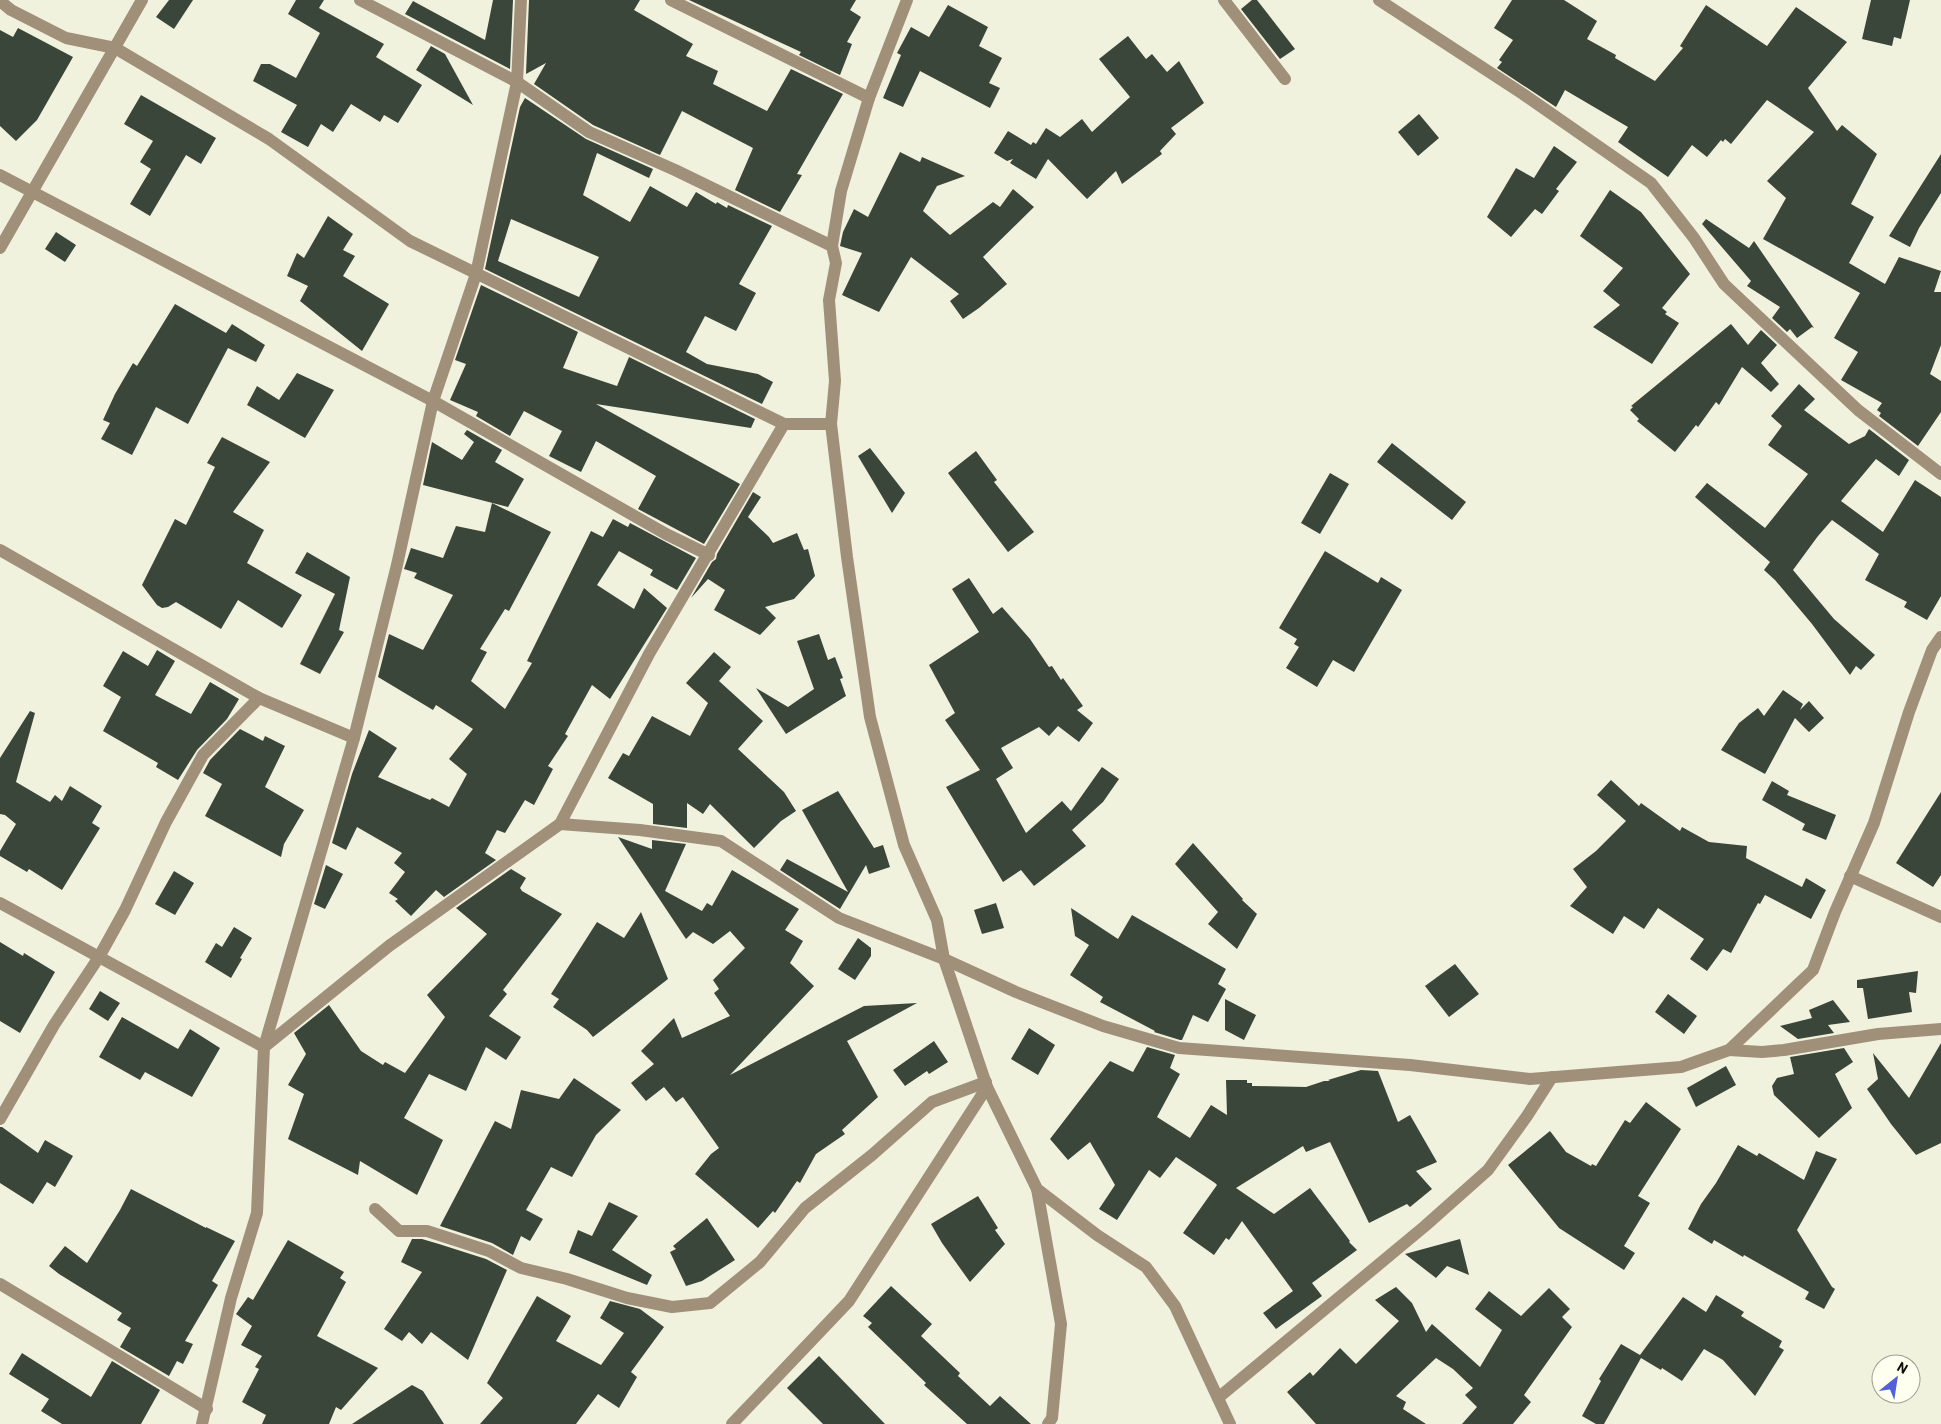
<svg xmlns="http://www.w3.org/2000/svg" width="1941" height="1424" viewBox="0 0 1941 1424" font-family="Barlow,sans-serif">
  <rect width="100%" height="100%" fill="#f1f2de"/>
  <g fill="#3a4639" fill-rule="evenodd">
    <polygon points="169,0 193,0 174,29 156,17"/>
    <polygon points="296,0 324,0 319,8 384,44 376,57 422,85 398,123 384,115 380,122 351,104 333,132 321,124 308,147 281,132 297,105 253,81 261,64 270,64 296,78 320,33 288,14"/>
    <polygon points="493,0 513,0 510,69 405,14 413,1 485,40"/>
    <polygon points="529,0 640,0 634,10 693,44 686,56 718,71 713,84 767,111 791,69 843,94 797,174 802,175 780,212 735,190 753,148 682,111 660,155 593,125 534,84 546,63 526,74"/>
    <polygon points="689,0 856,0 850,10 861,17 847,42 852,44 840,75 799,55 801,52"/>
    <polygon points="1252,0 1257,0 1295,49 1280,59 1241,9"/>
    <polygon points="1512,0 1564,0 1597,21 1587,39 1616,55 1615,58 1655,81 1683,48 1680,46 1706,5 1767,46 1796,7 1847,42 1808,88 1837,131 1842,125 1877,154 1851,204 1874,217 1849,263 1885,284 1899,257 1941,271 1934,292 1941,292 1941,345 1930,374 1941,381 1941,412 1918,446 1879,416 1881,413 1877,410 1882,403 1841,380 1858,352 1834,338 1860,293 1763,239 1786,198 1767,181 1814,132 1767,100 1731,144 1725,139 1723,142 1721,140 1707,157 1692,145 1668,177 1618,142 1628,127 1565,90 1556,107 1497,68 1502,62 1499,60 1513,40 1494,28"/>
    <polygon points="1871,0 1910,0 1901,39 1894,37 1892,46 1862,39"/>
    <polygon points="948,5 988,27 979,46 1002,58 989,83 1000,88 990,108 920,71 903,107 883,98 901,55 897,53 911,27 929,37"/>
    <polygon points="18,28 73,57 37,120 16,141 0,126 0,30 13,37"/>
    <polygon points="1128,36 1146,59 1152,54 1167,72 1179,61 1204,103 1171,128 1176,134 1160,151 1162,154 1122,184 1116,171 1087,199 1048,159 1036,179 1010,163 1013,159 1007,161 994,153 1008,131 1031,145 1033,142 1036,144 1046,128 1060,137 1082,119 1092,132 1130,97 1099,59"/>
    <polygon points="431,46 445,54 473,105 416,70"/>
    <polygon points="141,95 216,138 201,164 186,155 150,216 130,204 151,169 140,162 153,141 124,124"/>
    <path d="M 525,98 L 586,139 L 653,169 L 649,178 L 597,153 L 583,195 L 630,222 L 650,186 L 687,207 L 696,192 L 716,204 L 717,202 L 727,208 L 728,205 L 772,226 L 739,284 L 756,293 L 736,331 L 705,316 L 686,352 L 707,364 L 758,374 L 773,382 L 762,404 L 485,269 L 520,107 ZM 511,219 L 599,257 L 579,297 L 498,261 Z"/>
    <polygon points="1419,114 1439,138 1418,156 1398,132"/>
    <polygon points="1554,146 1577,162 1556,189 1559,191 1542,214 1535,209 1511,237 1487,217 1516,168 1534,178"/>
    <polygon points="900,152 920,162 922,157 965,176 937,186 923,211 950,235 993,202 1000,207 1013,189 1034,207 983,257 1007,284 979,308 963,319 950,301 959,294 911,257 879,312 842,295 862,253 840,246 843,232 854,209 868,217"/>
    <polygon points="1941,154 1941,193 1919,228 1910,247 1889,236"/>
    <polygon points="1610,190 1641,212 1690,274 1662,308 1667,312 1665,314 1679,323 1652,364 1593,327 1620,305 1603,291 1623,268 1580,236"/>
    <polygon points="328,216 353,234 343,250 355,256 343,276 389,304 362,351 300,301 308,286 287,276 297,253 304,258"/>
    <polygon points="1706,219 1749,248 1754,241 1814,328 1812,327 1797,338 1790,329 1787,332 1772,318 1780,307 1747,286 1751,281 1702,224"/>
    <polygon points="56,232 76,245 65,262 45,249"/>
    <polygon points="481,285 578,332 563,368 617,386 629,357 755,419 751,428 596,404 740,484 704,544 638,509 656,476 596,441 581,472 549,456 562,431 524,411 510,436 476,416 478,412 450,400 466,364 455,360"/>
    <polygon points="175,304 226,333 232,324 265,345 256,362 228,348 188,424 156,407 132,455 101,439 110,423 103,420 115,394 133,363 137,366"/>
    <polygon points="1731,324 1748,345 1761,330 1777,345 1761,363 1779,384 1771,392 1742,367 1719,405 1716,402 1698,427 1696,425 1675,452 1637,421 1639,419 1630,410 1633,407 1631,406"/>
    <polygon points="297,373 334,390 305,438 247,405 257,386 279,400"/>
    <polygon points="1799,384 1815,399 1804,410 1849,444 1865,436 1869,429 1909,460 1899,476 1876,459 1841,501 1883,532 1915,480 1941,497 1941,596 1927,620 1904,607 1907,602 1865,580 1879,554 1832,520 1818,536 1793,570 1834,619 1875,655 1861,670 1856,666 1850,675 1812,624 1775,580 1764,570 1770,562 1695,497 1707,483 1765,528 1808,474 1768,445 1782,426 1771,416"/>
    <polygon points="467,430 502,450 495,462 524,479 508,507 423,485 432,442 462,460 474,442 464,434"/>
    <polygon points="222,437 270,462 233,512 264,530 247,563 302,595 282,628 238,600 221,629 176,602 168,607 162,608 157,605 142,585 175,519 186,525 215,467 207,463"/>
    <polygon points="1392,443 1466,502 1452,520 1377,462"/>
    <polygon points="870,448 905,493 892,513 858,456"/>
    <polygon points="976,451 997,480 994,482 1034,532 1008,552 948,473"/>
    <polygon points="1330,473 1349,484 1320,534 1301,523"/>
    <polygon points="753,492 761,497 748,517 769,537 773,543 797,533 804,550 808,549 815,576 794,599 765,607 776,618 760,635 714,610 725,590 708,579 691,598 712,562 716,559 717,554"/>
    <polygon points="492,503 551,532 509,611 505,609 480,649 487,652 471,681 505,709 532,663 527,661 591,531 603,537 613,519 628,527 630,523 696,558 677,590 650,575 653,570 619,551 597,585 634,609 644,588 667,608 610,699 592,685 565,734 568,736 548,766 553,769 534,805 525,800 505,833 497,830 485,853 496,860 444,897 436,890 411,916 395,901 398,899 389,893 405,872 394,863 402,853 357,827 346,850 332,843 352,774 369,730 397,748 378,777 430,800 432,798 449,807 467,774 449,759 473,729 436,705 433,710 378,677 389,634 423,650 453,595 414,578 417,573 404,569 411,548 443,558 456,526 485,532"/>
    <polygon points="1325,551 1378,583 1381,577 1402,590 1354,672 1333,660 1317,687 1286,668 1299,647 1294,644 1297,639 1279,628"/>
    <polygon points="307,552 350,577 339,630 344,632 320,674 300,664 335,594 295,573"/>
    <polygon points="969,578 993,614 1002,607 1030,639 1049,667 1052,666 1061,680 1063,678 1083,706 1077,710 1093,723 1079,742 1058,726 1049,736 1039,727 1001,748 1013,768 996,779 1026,833 1062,801 1071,811 1102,767 1119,779 1103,802 1072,830 1086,846 1034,886 1021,870 1003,882 946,787 980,770 945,720 955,713 929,665 979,632 952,589"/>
    <polygon points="819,634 828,660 835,657 843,678 840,679 846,696 786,734 756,688 788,707 814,689 797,641"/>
    <polygon points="157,650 175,661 155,695 191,714 210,682 239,699 227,719 197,750 178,780 156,767 158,763 103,731 121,697 103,686 123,651 148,666"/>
    <polygon points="714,652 731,667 719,681 763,721 738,749 784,792 796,811 781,821 754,848 710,804 703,814 687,803 687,828 653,824 653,804 608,778 623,753 629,756 652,716 690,736 708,703 686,683"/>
    <polygon points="1783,690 1803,704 1800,710 1809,701 1824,718 1809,732 1795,718 1765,774 1721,750 1739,723 1758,708 1764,716"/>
    <polygon points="30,711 35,713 16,782 50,802 55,795 62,801 70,786 102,806 92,823 100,828 62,890 29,869 27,872 0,856 0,851 16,824 5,815 0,814 0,758"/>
    <polygon points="240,729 263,741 265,736 285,746 265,787 304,810 284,844 281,857 205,816 222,784 203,773 210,760"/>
    <polygon points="1611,780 1639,806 1641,803 1680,831 1682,827 1709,842 1747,846 1746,858 1802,887 1806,878 1826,890 1811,919 1765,895 1760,904 1758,903 1731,953 1723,949 1707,971 1690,959 1704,939 1658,908 1644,929 1624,916 1613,934 1570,906 1587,887 1573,869 1596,851 1626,821 1597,795"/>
    <polygon points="1772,781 1789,791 1787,795 1836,815 1826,840 1802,830 1805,824 1762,800"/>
    <polygon points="838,791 874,848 883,845 890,867 869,874 866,865 840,909 780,870 787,859 848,892 802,810"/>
    <polygon points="1941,792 1941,875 1933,887 1896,863"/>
    <polygon points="618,837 652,849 652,840 686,844 665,891 702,911 707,903 712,906 732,870 799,909 785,930 803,941 790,963 814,986 730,1075 864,1006 917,1003 847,1041 878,1097 842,1130 845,1134 816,1154 800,1183 797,1181 775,1213 773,1211 758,1228 695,1174 711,1154 719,1148 683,1097 676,1102 664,1087 646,1101 631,1083 654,1064 641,1051 674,1018 682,1038 730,1016 714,993 719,989 713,980 745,948 730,931 713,944 693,932 686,939"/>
    <polygon points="1193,843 1243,899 1242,900 1257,914 1237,949 1208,924 1218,912 1175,864"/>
    <polygon points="326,865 343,874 325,909 314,904"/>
    <polygon points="511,869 526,878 520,888 522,891 562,914 503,990 507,994 489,1016 521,1037 506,1060 486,1047 466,1091 429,1074 404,1118 443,1140 417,1195 360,1161 358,1175 288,1139 304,1094 288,1085 306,1054 294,1033 329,1005 361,1051 383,1065 385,1062 405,1073 445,1017 427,995 487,934 456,908"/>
    <polygon points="174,871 194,883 175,915 155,904"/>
    <polygon points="996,903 1004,928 982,934 974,910"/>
    <polygon points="1071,908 1118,939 1132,915 1226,969 1218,984 1226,989 1208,1022 1193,1015 1182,1040 1180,1040 1154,1032 1155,1031 1100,1002 1103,997 1070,975 1089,945 1075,936"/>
    <polygon points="641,912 668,979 593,1037 587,1030 553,1007 559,999 551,994 597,922 624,938"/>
    <polygon points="234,927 252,938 240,958 242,959 231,978 205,962 216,943 222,947"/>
    <polygon points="858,938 871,948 871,956 855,980 838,969"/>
    <polygon points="0,942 23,956 24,953 55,972 20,1033 0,1021"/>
    <polygon points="1455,964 1479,994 1449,1017 1425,986"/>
    <polygon points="1918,971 1916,993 1909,992 1912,1012 1868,1019 1863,988 1857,988 1857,980"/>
    <polygon points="100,991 120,1003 108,1021 89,1009"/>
    <polygon points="1668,994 1697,1016 1684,1034 1655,1012"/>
    <polygon points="1225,999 1256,1015 1244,1040 1225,1030"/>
    <polygon points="1833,1000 1850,1022 1828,1025 1834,1033 1798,1039 1780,1026 1812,1018 1809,1010"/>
    <polygon points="122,1017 178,1049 190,1029 220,1048 192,1097 145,1072 140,1080 99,1057"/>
    <polygon points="1029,1028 1055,1045 1038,1075 1011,1059"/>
    <polygon points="934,1041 948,1062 929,1074 927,1071 905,1086 893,1070"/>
    <polygon points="1941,1043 1941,1143 1916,1155 1891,1124 1867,1089 1878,1079 1873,1053 1909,1098"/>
    <polygon points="1147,1047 1175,1055 1170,1068 1180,1074 1157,1117 1190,1138 1211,1105 1227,1115 1226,1080 1247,1080 1247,1083 1252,1083 1252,1086 1306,1087 1324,1081 1330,1081 1328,1080 1361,1070 1378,1071 1398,1122 1410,1115 1437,1162 1416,1171 1432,1189 1410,1207 1407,1204 1369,1223 1330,1142 1306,1152 1303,1146 1236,1188 1274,1214 1310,1188 1350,1241 1349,1242 1357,1250 1312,1283 1322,1296 1276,1329 1263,1313 1293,1291 1242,1221 1229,1240 1226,1238 1214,1255 1183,1233 1217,1185 1215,1183 1176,1157 1160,1178 1149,1170 1117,1220 1099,1209 1115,1185 1090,1142 1068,1160 1050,1139 1110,1061 1133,1072"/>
    <polygon points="1844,1048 1853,1062 1835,1074 1852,1108 1819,1138 1774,1095 1772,1086 1777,1078 1794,1074 1790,1057"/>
    <polygon points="1726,1066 1736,1085 1696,1107 1687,1088"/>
    <polygon points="574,1078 621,1110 596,1135 572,1177 551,1167 526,1210 543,1219 530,1241 521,1236 513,1255 492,1243 440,1226 495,1121 511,1129 521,1090 559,1099"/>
    <polygon points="1646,1102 1681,1129 1638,1196 1650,1203 1624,1246 1635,1253 1624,1270 1559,1228 1508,1165 1550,1131 1566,1152 1591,1166 1592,1164 1596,1166 1625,1120 1630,1123"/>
    <polygon points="0,1127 2,1127 38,1153 45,1140 73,1156 55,1187 47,1182 33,1204 0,1183"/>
    <polygon points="1738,1145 1757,1156 1759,1153 1804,1180 1816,1151 1837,1159 1797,1230 1832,1287 1835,1289 1824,1309 1805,1299 1809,1292 1744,1255 1743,1257 1714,1240 1712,1244 1688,1229 1701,1204 1716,1183"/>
    <polygon points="131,1189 206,1228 206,1227 235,1241 212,1281 218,1285 185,1341 193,1344 183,1364 177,1361 169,1376 120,1347 131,1328 117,1320 122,1313 59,1274 49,1266 65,1246 87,1263 120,1210"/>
    <polygon points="978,1196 998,1228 995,1230 1005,1244 970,1282 942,1243 931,1224"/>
    <polygon points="609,1202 638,1216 612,1250 652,1275 647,1285 569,1253 578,1230 592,1236"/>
    <polygon points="707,1218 735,1260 702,1281 686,1286 670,1252 676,1249 673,1246"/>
    <polygon points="412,1239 422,1239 439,1244 486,1259 507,1270 468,1360 431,1332 422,1344 409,1332 402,1341 384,1329 422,1272 401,1262"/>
    <polygon points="1460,1239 1469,1275 1447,1266 1436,1278 1405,1254"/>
    <polygon points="288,1240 344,1272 340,1278 346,1282 317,1336 378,1368 341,1410 336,1407 329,1424 262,1424 266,1415 242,1402 259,1369 255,1367 262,1356 241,1345 252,1326 236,1314 248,1297 253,1300"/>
    <polygon points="891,1286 932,1324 921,1336 960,1373 958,1376 990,1406 1000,1396 1031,1424 967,1424 924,1385 926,1383 868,1327 872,1323 863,1316"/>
    <polygon points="1396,1287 1412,1303 1426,1332 1432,1324 1480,1367 1502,1330 1475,1309 1489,1291 1521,1316 1549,1288 1570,1309 1562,1317 1572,1327 1524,1395 1531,1402 1513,1424 1462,1424 1477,1407 1465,1395 1473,1388 1453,1369 1436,1358 1396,1396 1406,1402 1403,1409 1426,1424 1316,1424 1287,1392 1310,1372 1313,1376 1340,1348 1356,1364 1399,1321 1375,1300"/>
    <polygon points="1716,1295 1744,1312 1741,1316 1782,1341 1779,1347 1784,1350 1755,1396 1723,1360 1704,1349 1682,1381 1662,1368 1661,1370 1641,1358 1604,1424 1596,1424 1582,1416 1601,1381 1599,1379 1621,1344 1640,1355 1683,1297 1706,1312"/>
    <polygon points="537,1296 571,1316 556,1341 601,1365 624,1333 600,1318 610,1301 640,1309 664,1327 631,1372 637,1377 619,1408 598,1394 576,1424 480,1424 503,1398 487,1383"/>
    <polygon points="22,1353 91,1397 112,1361 160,1390 141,1424 62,1424 41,1411 49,1399 9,1374"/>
    <polygon points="819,1356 885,1424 823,1424 787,1388"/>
    <polygon points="412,1385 423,1391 444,1424 352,1424"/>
  </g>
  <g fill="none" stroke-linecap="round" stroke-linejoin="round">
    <g stroke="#a19079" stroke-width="12">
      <polyline points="360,0 517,82 589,132 675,170 832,246"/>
      <polyline points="671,0 869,98"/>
      <polyline points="907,0 869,98 841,191 832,246 836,263 829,300 835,381 831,424 847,557 870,717 904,845 937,920 944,959 987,1087 1037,1189 1097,1235 1146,1267 1175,1306 1230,1424"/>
      <polyline points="1224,0 1285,79"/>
      <polyline points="1379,0 1523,94 1651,183 1694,238 1724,284 1858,410 1941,474"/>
      <polyline points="0,1 11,10 66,38 115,48 269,139 410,241 784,424 831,424"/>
      <polyline points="0,175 433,401 666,534 709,555"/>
      <polyline points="0,248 142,0"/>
      <polyline points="784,424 649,654 560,824 640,830 721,841 839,918 944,959 1016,992 1103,1026 1179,1048 1410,1065 1530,1079 1681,1067 1729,1050 1813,970 1835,912 1874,823 1909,712 1932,650 1941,637"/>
      <polyline points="0,550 259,698 354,738"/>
      <polyline points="1850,876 1941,917"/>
      <polyline points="0,903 264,1047 389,946 560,824"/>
      <polyline points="1729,1050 1762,1052 1784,1050 1878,1034 1941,1029"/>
      <polyline points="0,1119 54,1025 99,957 125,910 166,822 203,755 259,698"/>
      <polyline points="1037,1189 1061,1324 1052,1418 1048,1424"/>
      <polyline points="375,1209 399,1231 427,1231 489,1251 521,1268 567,1279 627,1298 672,1307 710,1303 760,1262 805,1208 872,1155 932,1102 986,1082"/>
      <polyline points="0,1284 207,1409"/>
      <polyline points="1218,1398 1425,1226 1488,1170 1527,1116 1552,1077"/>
      <polyline points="202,1424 231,1298 257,1213 264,1047 354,738 397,565 433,401 476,274 517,82 521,0"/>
      <polyline points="732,1424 849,1301 987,1087"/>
    </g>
  </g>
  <g transform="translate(1896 1379) rotate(30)"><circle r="24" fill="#feffef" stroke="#9e9f93"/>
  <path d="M0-4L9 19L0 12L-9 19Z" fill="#5261d7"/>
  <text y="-8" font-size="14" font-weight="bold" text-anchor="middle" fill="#0e0e08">N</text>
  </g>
</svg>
